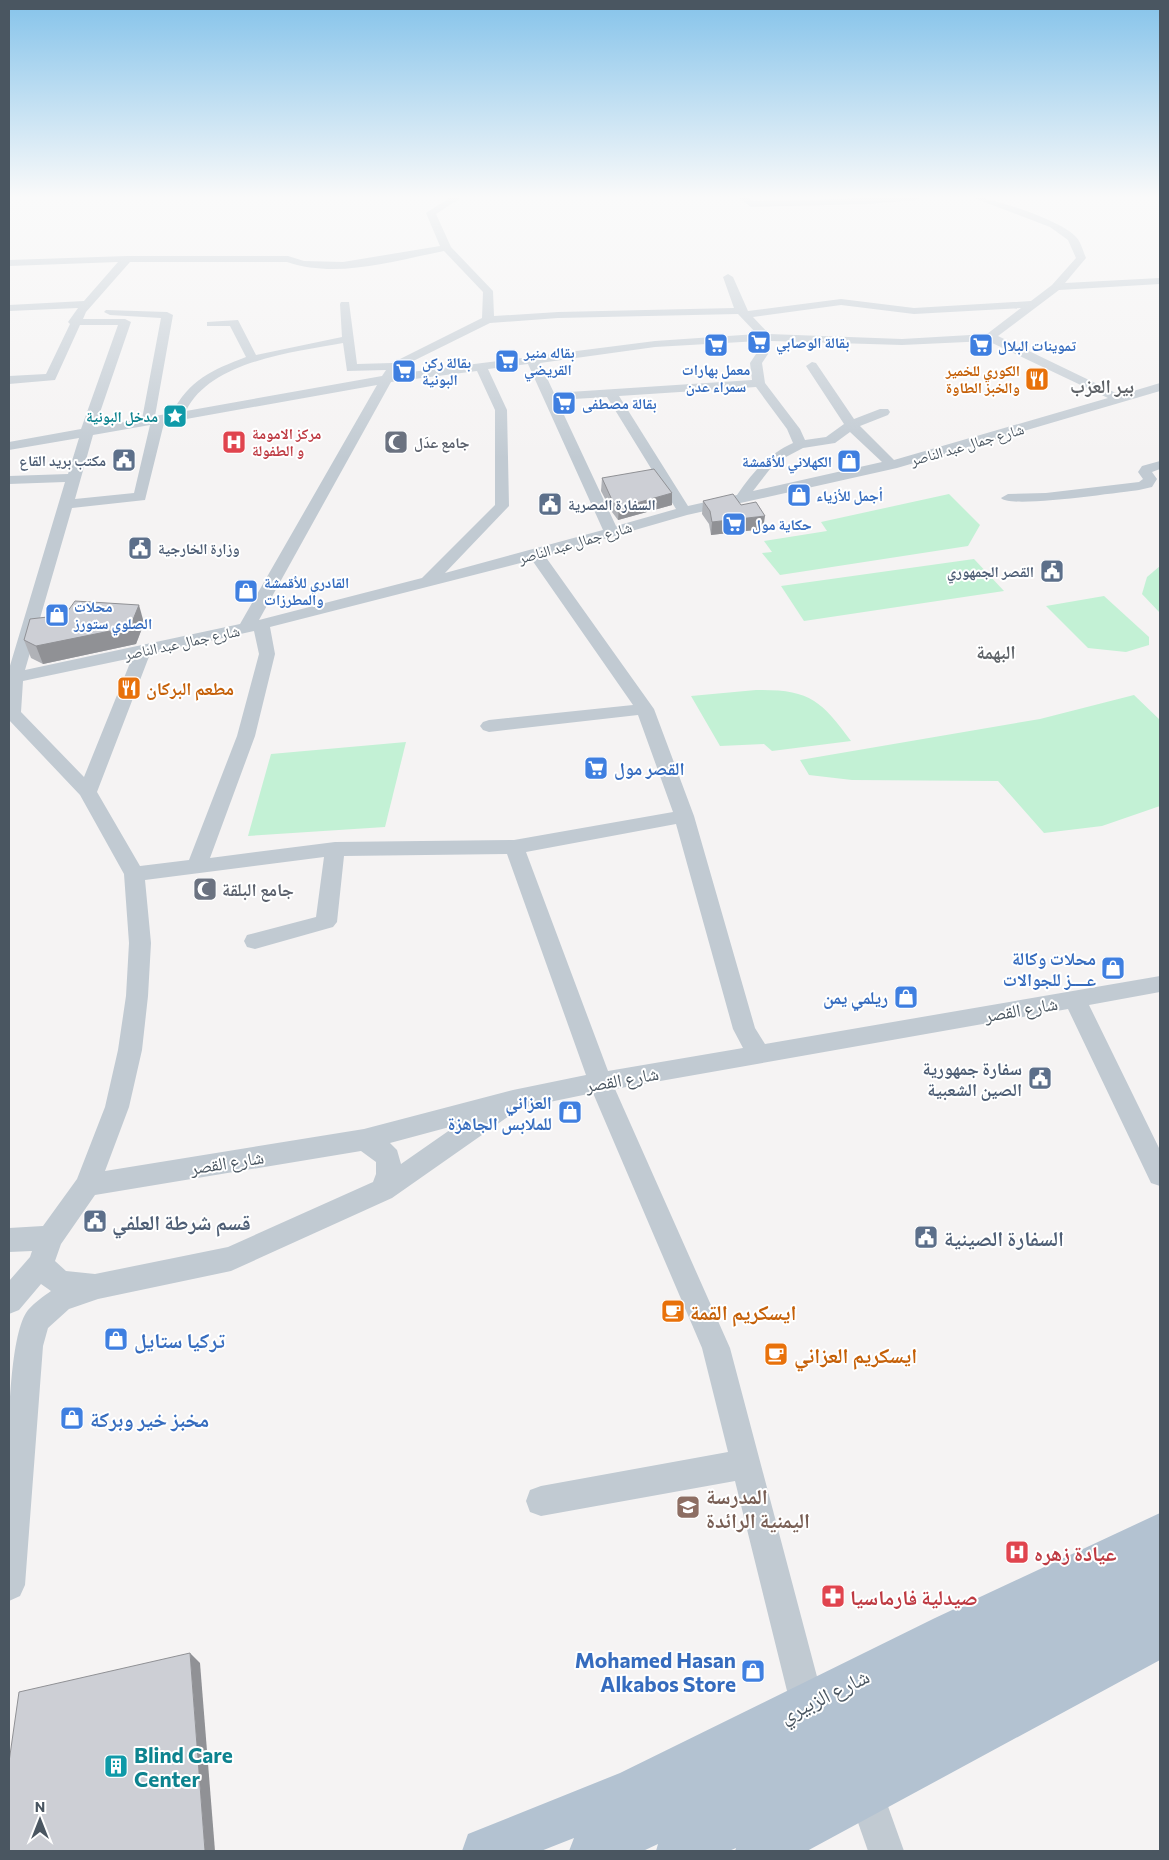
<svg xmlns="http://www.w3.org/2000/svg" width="1169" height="1860" viewBox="0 0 1169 1860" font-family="Commissioner,'Noto Naskh Arabic',sans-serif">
  <rect width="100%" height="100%" fill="#f5f3f3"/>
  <g fill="#c3f1d5">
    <polygon points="949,494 980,525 968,546 780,575 762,553 772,552 764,541 827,531 821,522"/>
    <polygon points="974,559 1004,591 804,621 781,586"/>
    <polygon points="1160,566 1160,613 1142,594 1147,577"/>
    <polygon points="1104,596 1149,637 1149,645 1126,652 1088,648 1046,606"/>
    <path d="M 756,690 C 809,689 821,700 851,741 L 772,751 L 764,744 L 720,746 L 691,696 Z"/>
    <polygon points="1134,695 1160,720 1160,806 1102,826 1044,833 998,781 852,780 809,775 800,760 1040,719"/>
    <polygon points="406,742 385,827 248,836 271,754"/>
  </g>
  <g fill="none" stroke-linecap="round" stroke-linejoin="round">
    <g fill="#c1cad2" fill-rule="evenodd">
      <path d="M 451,197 L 462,197 L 436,214 L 451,247 L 493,291 L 494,316 L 558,312 L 734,308 L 723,277 L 728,274 L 733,277 L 748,311 L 841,299 L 914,308 L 1031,301 L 1052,285 L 1076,258 L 1068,240 L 1050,227 L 971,197 C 991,197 1063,221 1076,237 C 1081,242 1083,251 1086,258 L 1065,283 L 1160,278 L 1160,284 L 1059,290 L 998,336 L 1120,395 L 1160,383 L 1160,391 L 897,468 L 687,515 L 545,556 L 654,709 L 694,816 L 755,1028 L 765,1044 L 1160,976 L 1160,992 L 1089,1005 L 1160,1150 L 1160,1186 L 1151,1183 L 1068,1009 L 615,1089 L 730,1348 L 824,1703 L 819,1715 L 807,1720 L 795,1715 L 790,1703 L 735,1481 L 541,1516 L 530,1512 L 526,1501 L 530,1490 L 541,1486 L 728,1452 L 702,1348 L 593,1093 L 511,1110 L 509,1116 L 392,1198 L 231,1271 L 98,1299 L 69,1309 L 48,1328 L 43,1346 L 25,1585 L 20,1596 L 9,1601 C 9,1548 0,1345 28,1310 C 34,1303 44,1296 51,1291 L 41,1284 L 19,1310 L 9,1314 L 9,1281 L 30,1257 L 32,1251 L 9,1252 L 9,1228 L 43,1226 L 77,1179 L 105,1107 L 118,1050 L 126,996 L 129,943 L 124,874 L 80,795 L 9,720 L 9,669 L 65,482 L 9,484 L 9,476 L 68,474 L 79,438 L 9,450 L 9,442 L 81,429 L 118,325 L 80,325 L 55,380 L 9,384 L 9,376 L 46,374 L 70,324 L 68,322 L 78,308 L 9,311 L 9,305 L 84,301 L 118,262 L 9,266 L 9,260 L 127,256 L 288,256 L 304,261 L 343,262 L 440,246 L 426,213 ZM 444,251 L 483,292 L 482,318 L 392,363 L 357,364 L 349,302 L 341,302 L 340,304 L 342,337 L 256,355 L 238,320 L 207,322 L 207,326 L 230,326 L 246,357 C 212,370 189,380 172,413 L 155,416 L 173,315 L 167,312 L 106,310 L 104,312 L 110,315 L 161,318 L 142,419 L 95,427 L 131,322 L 125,319 L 83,319 L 86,312 L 130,262 L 287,262 C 337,279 393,261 444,251 ZM 841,305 L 914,314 L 1021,308 L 987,334 L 902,339 L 769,334 L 753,317 ZM 738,314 L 757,334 L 655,341 L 395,374 L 399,368 L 490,323 L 558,318 ZM 759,341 L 756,354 L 750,363 L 752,380 L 554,393 L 540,363 L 655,347 ZM 771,341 L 902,345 L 988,341 L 1108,398 L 894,460 L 860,426 L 888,415 L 890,412 L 888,409 L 880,409 L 854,419 L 816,363 L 812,362 L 806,366 L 844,424 L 826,437 L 805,440 L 800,429 L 765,383 L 762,363 L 768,354 ZM 343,343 L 347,371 L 386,370 L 382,376 L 186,411 C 210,361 294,352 343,343 ZM 528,364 L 603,530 L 445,573 L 509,506 L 507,410 L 488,369 ZM 477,371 L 495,410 L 495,505 L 422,578 L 259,620 L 391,382 ZM 377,385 L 240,624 L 25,670 L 72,508 L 145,500 L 164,423 ZM 756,387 L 787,429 L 793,443 C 767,455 753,472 737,495 L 688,506 L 619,396 ZM 607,397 L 676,509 L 616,526 L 557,400 ZM 150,425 L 134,493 L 75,499 L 93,435 ZM 850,432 L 882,462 L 753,491 L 770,469 L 784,458 L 803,448 L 835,443 ZM 532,560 L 633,705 L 489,720 L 483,722 L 480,726 L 483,730 L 489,732 L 638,715 L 673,812 L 514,840 L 335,842 L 210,858 L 255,736 L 275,654 L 270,627 ZM 254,631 L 259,654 L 237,736 L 189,860 L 140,866 L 97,792 L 150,654 ZM 132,658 L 84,777 L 21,712 L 23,681 ZM 676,824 L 733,1029 L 743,1048 L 608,1071 L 526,852 ZM 507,854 L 586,1075 L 513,1090 L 364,1129 L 105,1171 L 129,1107 L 142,1050 L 148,996 L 151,943 L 145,880 L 324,857 L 316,917 L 247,935 L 244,941 L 247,947 L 255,949 L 333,927 L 337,922 L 344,856 ZM 457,1125 L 401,1164 L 397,1150 L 390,1143 ZM 361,1151 L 376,1162 L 376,1174 L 373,1182 L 228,1247 L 95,1274 L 66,1271 L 55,1261 L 61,1244 L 95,1195 Z"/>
      <polygon points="738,197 748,197 753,201 921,197 917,200 867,204 751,207"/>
      <path d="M 1160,461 L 1160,469 L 1152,472 L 1157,479 L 1152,487 L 1139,490 C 1120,492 1009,509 1001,498 L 1008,494 L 1046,493 L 1139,482 L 1143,479 L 1138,472 L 1142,466 Z"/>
      <polygon points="867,1779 880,1784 904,1851 868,1851 849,1797 854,1784"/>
    </g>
    <polygon fill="#b3c2d1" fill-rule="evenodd" points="1160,1513 1160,1660 807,1851 735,1851 736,1848 729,1851 656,1851 658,1844 643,1851 569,1851 574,1838 541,1851 462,1851 468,1834 620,1773 935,1618"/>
  </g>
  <g fill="#b0b2b7">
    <polygon points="602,478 672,493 672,505 618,520 612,512 601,491"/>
    <polygon points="703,501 741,505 763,529 711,535 709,524 702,514"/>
    <polygon points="144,623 136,644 43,664 31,658 24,640"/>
  </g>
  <g fill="#909195">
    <polygon points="672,493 672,505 618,520 619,508"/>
    <polygon points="765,516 763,529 711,535 712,522"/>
    <polygon points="139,605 144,623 136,644 43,664 36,646"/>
    <polygon points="190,1653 200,1663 215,1851 205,1851"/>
  </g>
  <g fill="#cdcfd5" stroke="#909195">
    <polygon points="654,469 672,493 619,508 612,500 602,478"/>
    <polygon points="733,494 741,505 756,502 765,516 712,522 710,511 703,501"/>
    <polygon points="75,601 139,605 130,627 36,646 24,640 30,619 65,615"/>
    <polygon points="190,1653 205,1851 9,1851 9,1762 19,1692"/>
  </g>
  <linearGradient id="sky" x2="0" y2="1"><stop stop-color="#85c3ea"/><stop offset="0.43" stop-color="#fafafa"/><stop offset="1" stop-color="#fafafa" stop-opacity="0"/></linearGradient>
  <rect width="1169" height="458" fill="url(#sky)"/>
  <defs>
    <g id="supermarket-square" transform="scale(1.25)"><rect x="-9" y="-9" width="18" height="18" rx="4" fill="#3f7fe0" stroke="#fff"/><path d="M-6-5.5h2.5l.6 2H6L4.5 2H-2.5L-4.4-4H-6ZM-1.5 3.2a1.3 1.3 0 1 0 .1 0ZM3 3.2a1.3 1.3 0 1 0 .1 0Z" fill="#fff"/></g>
    <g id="restaurant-square" transform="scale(1.25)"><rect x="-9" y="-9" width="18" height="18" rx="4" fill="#e8710a" stroke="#fff"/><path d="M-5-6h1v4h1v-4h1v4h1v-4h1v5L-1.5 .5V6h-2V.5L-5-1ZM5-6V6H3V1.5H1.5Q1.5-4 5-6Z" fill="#fff"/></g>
    <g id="sight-square" transform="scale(1.25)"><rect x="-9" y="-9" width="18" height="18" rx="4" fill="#0f9aa8" stroke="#fff"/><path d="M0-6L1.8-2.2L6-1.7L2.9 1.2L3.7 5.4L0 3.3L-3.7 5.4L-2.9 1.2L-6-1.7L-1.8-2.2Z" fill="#fff"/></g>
    <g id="hospital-square" transform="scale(1.25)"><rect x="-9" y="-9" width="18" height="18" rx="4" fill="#e0444e" stroke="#fff"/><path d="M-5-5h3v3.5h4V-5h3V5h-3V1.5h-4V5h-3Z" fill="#fff"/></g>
    <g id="mosque-square" transform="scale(1.25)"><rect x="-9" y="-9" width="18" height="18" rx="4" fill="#6b7280" stroke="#fff"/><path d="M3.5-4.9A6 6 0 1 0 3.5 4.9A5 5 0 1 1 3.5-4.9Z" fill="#fff"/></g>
    <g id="civic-square" transform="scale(1.25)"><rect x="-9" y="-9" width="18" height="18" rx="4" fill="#5c6f8a" stroke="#fff"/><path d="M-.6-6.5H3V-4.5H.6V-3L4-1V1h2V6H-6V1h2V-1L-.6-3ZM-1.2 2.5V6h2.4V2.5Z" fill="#fff"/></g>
    <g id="shop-square" transform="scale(1.25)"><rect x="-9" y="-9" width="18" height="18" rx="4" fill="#3f7fe0" stroke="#fff"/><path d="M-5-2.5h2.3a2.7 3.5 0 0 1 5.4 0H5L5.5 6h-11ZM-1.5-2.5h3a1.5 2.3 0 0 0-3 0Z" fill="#fff"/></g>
    <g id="cafe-square" transform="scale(1.25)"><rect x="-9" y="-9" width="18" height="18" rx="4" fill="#e8710a" stroke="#fff"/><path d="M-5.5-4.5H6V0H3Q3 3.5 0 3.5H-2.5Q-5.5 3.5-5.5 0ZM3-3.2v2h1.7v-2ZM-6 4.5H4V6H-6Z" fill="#fff"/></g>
    <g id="school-square" transform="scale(1.25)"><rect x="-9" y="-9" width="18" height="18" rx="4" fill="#8d6e63" stroke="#fff"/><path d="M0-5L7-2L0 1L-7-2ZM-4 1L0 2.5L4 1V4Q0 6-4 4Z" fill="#fff"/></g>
    <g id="pharmacy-square" transform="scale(1.25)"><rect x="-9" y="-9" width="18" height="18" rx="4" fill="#e0444e" stroke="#fff"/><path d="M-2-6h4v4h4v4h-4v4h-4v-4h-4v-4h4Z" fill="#fff"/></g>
    <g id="building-square" transform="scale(1.25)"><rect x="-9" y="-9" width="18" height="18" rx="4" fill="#0f9aa8" stroke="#fff"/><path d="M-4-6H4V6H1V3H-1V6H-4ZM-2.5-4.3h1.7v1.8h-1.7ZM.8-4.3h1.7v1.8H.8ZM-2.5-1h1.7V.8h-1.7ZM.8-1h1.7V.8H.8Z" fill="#fff"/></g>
  </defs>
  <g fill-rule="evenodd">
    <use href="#supermarket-square" x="759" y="342"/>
    <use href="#supermarket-square" x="716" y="345"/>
    <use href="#supermarket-square" x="981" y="345"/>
    <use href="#supermarket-square" x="507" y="361"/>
    <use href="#supermarket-square" x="404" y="371"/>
    <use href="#restaurant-square" x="1037" y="379"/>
    <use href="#supermarket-square" x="564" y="403"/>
    <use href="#sight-square" x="175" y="416"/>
    <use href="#hospital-square" x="234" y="442"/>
    <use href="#mosque-square" x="396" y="442"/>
    <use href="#civic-square" x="124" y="460"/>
    <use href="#shop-square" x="849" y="461"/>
    <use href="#shop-square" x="799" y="495"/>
    <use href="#civic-square" x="550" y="504"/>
    <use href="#supermarket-square" x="734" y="524"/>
    <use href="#civic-square" x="140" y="548"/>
    <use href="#civic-square" x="1052" y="571"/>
    <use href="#shop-square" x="246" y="591"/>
    <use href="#shop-square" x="57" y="615"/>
    <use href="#restaurant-square" x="129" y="688"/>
    <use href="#supermarket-square" x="596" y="768"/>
    <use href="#mosque-square" x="205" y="889"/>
    <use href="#shop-square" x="1113" y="968"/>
    <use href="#shop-square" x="906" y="997"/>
    <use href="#civic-square" x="1040" y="1078"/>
    <use href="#shop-square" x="570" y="1112"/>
    <use href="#civic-square" x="95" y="1221"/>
    <use href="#civic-square" x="926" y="1237"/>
    <use href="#cafe-square" x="673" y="1311"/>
    <use href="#shop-square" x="116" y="1339"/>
    <use href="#cafe-square" x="776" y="1354"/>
    <use href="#shop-square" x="72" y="1418"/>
    <use href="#school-square" x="688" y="1507"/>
    <use href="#hospital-square" x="1017" y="1552"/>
    <use href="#pharmacy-square" x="833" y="1596"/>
    <use href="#shop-square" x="753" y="1671"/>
    <use href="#building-square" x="116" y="1766"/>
  </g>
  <g text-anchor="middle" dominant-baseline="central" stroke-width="4" stroke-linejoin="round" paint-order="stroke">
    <g font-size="15" font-weight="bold" fill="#366cbe" stroke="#fff" text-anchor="start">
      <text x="776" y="342">بقالة الوصابي</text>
      <text x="998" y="345">تموينات البلال</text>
      <text x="524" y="352">بقاله منير<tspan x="524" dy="17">القريضي</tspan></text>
      <text x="422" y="362">بقالة ركن<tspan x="422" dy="17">البونية</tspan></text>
      <text x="716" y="369" text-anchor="middle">معمل بهارات<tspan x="716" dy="17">سمراء عدن</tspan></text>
      <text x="582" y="403">بقالة مصطفى</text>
      <text x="832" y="461" text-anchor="end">الكهلاني للأقمشة</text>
      <text x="816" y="495">أجمل للأزياء</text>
      <text x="752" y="524">حكاية مول</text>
      <text x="264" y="582">القادري للأقمشة<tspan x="264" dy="17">والمطرزات</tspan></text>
      <text x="74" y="606">محلات<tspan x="74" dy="17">الصلوي ستورز</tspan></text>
    </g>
    <g font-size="15" font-weight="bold" fill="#c56008" stroke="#fff" text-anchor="end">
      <text x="1020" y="370">الكوري للخمير<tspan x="1020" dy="17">والخبز الطاوة</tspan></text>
    </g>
    <g font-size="15" font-weight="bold" fill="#0d838f" stroke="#fff" text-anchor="end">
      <text x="158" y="416">مدخل البونية</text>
    </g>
    <g font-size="15" font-weight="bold" fill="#be3a42" stroke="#fff" text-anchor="start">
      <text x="252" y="433">مركز الامومة<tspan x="252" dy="17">و الطفولة</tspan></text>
    </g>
    <g font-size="15" font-weight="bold" fill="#5b616d" stroke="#fff" text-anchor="start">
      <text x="414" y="442">جامع عدَل</text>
    </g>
    <g font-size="15" fill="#4a5661" stroke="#fff">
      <text transform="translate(967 444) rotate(-16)">شارع جمال عبد الناصر</text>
      <text transform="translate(575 542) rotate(-16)">شارع جمال عبد الناصر</text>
      <text transform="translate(182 642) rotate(-12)">شارع جمال عبد الناصر</text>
    </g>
    <g font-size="15" font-weight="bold" fill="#4e5e75" stroke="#fff" text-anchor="end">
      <text x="106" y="460">مكتب بريد القاع</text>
      <text x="568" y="504" text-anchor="start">السفارة المصرية</text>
      <text x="158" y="548" text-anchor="start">وزارة الخارجية</text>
      <text x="1034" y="571">القصر الجمهوري</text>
    </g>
    <g font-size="18" font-weight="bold" fill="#c56008" stroke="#fff" text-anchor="start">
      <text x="146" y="688">مطعم البركان</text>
    </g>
    <g font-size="18" font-weight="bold" fill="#366cbe" stroke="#fff" text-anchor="end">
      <text x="614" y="768" text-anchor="start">القصر مول</text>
      <text x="1096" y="958">محلات وكالة<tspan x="1096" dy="21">عــــز للجوالات</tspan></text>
      <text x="888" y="997">ريلمي يمن</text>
      <text x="552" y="1102">العزاني<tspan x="552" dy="21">للملابس الجاهزة</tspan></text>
    </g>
    <g font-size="18" font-weight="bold" fill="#5b616d" stroke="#fff" text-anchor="start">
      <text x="222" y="889">جامع البلقة</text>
    </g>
    <g font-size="18" fill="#4a5661" stroke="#fff">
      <text transform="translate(1021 1009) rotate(-10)">شارع القصر</text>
      <text transform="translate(622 1079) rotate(-10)">شارع القصر</text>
      <text transform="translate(227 1162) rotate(-9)">شارع القصر</text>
    </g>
    <g font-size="18" font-weight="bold" fill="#4e5e75" stroke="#fff" text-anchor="end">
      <text x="1022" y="1068">سفارة جمهورية<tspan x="1022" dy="21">الصين الشعبية</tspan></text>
    </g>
    <g font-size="19" font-weight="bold" fill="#5f6368" stroke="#fff">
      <text x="1102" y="385">بير العزب</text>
      <text x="996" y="651">البهمة</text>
    </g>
    <g font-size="21" font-weight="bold" fill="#4e5e75" stroke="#fff" text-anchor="start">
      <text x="112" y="1221">قسم شرطة العلفي</text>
      <text x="944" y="1237">السفارة الصينية</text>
    </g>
    <g font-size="21" font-weight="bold" fill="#c56008" stroke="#fff" text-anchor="start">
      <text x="690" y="1311">ايسكريم القمة</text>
      <text x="794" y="1354">ايسكريم العزاني</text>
    </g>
    <g font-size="21" font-weight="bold" fill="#366cbe" stroke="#fff" text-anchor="start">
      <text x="134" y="1339">تركيا ستايل</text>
      <text x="90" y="1418">مخبز خير وبركة</text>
      <text x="736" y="1659" text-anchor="end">Mohamed Hasan<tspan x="736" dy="24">Alkabos Store</tspan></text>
    </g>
    <g font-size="21" font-weight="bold" fill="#785e54" stroke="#fff" text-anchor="start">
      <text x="706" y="1495">المدرسة<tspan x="706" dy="24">اليمنية الرائدة</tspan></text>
    </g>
    <g font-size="21" font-weight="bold" fill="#be3a42" stroke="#fff" text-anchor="start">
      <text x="1034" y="1552">عيادة زهره</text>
      <text x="850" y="1596">صيدلية فارماسيا</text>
    </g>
    <g font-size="21" fill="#4a5661" stroke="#fff">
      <text transform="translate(824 1695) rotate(-26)">شارع الزبيري</text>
    </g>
    <g font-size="21" font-weight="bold" fill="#0d838f" stroke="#fff" text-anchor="start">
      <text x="134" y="1754">Blind Care<tspan x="134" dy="24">Center</tspan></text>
    </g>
  </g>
  <rect width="1169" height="1860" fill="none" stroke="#4a5661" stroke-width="20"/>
  <g transform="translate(40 1820)" stroke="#ffffff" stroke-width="4" paint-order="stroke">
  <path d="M0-4L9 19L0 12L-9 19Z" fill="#4a5661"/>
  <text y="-8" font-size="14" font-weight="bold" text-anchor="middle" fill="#4a5661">N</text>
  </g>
</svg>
